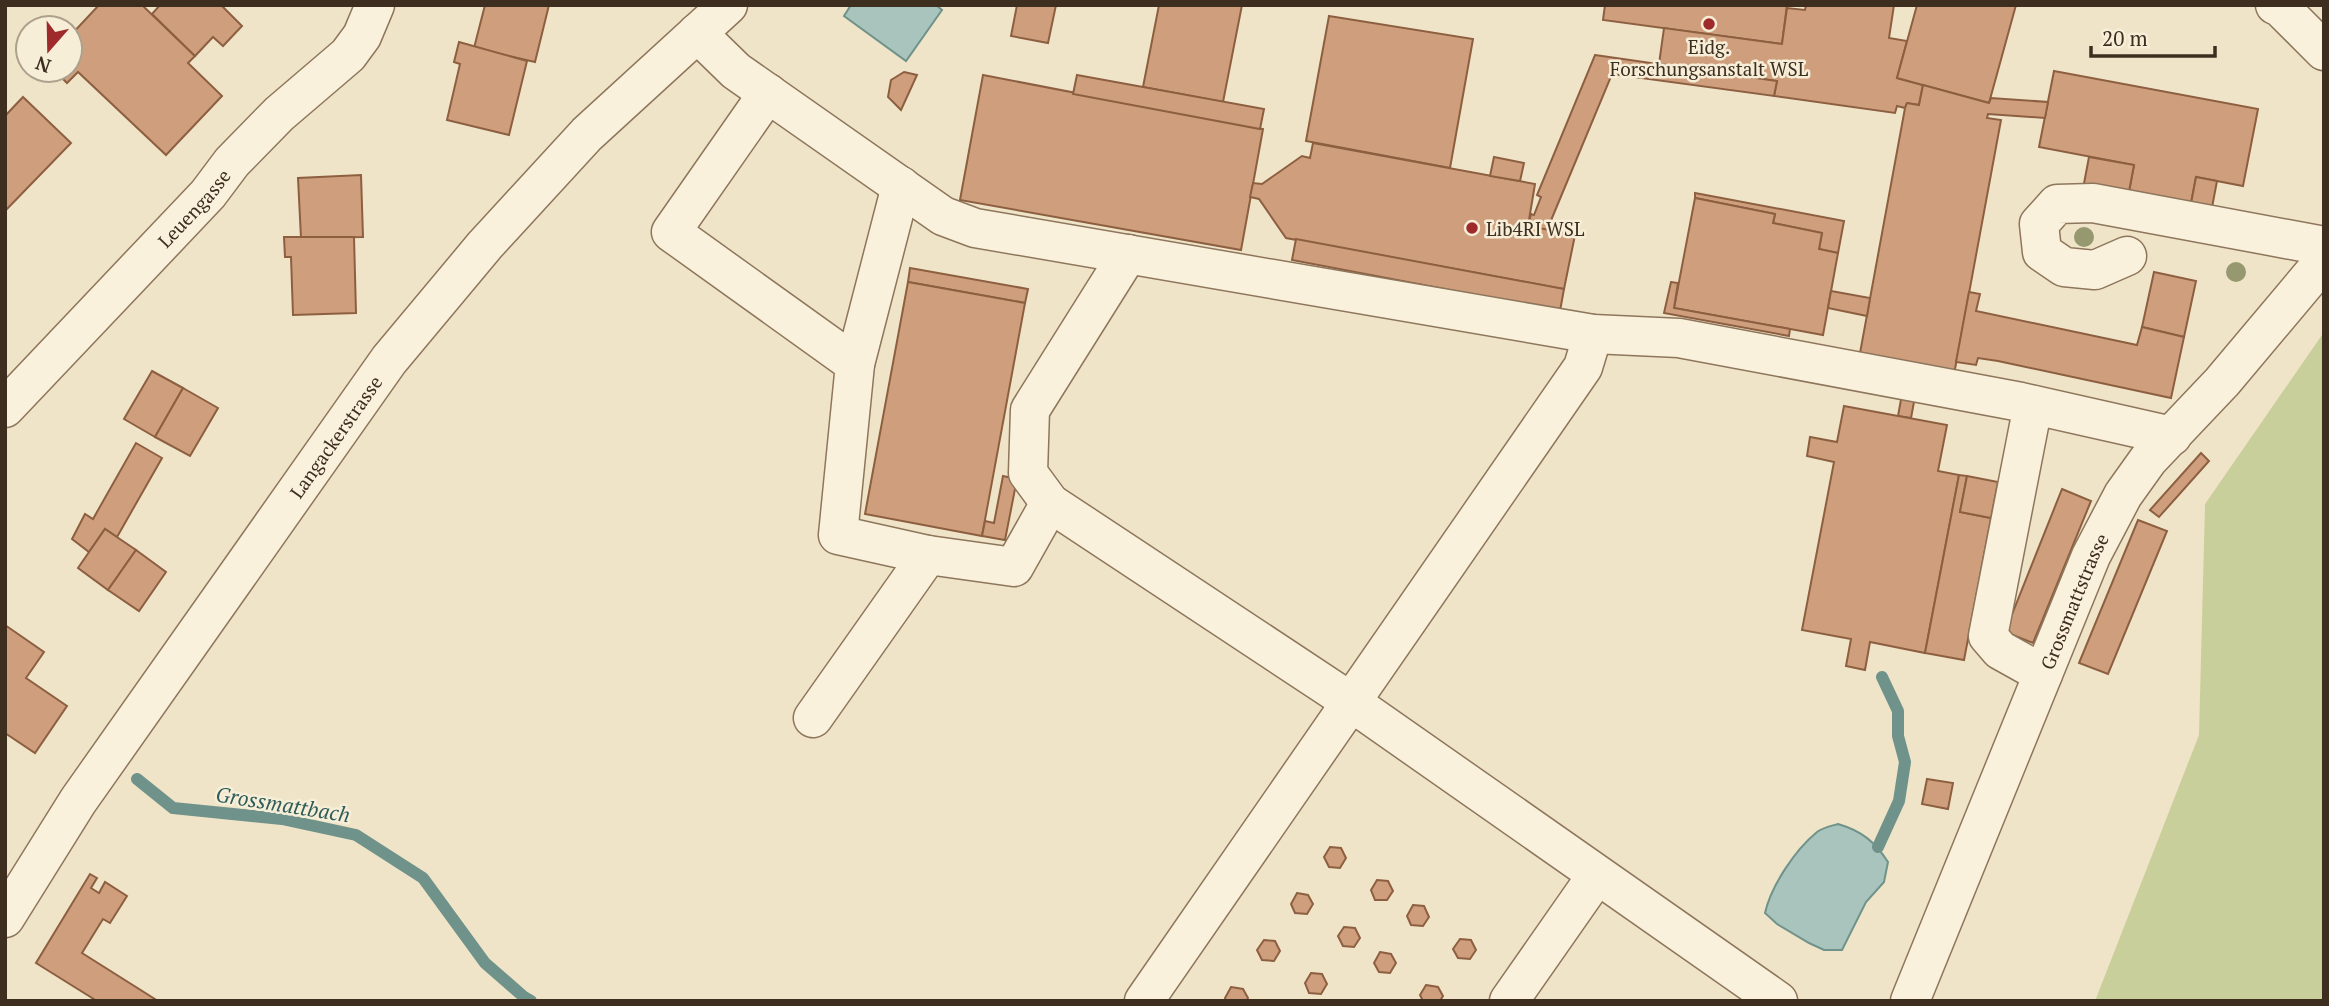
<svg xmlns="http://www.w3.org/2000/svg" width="2329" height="1006" viewBox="0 0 2329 1006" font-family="'PT Serif',serif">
  <rect width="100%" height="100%" fill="#f0e4c8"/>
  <polygon fill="#c9cf9b" points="2324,332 2324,1001 2095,1001 2199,735 2205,504"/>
  <g fill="#a9c4bc" stroke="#6f938a" stroke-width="2">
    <polygon points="851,5 936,5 942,10 906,61 844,16"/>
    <path d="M 1838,824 C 1862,831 1875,842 1888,862 L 1884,882 L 1866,902 L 1842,950 L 1824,950 L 1809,943 L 1777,924 L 1765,913 C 1771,886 1795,850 1817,832 C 1822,828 1831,826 1838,824 Z"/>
  </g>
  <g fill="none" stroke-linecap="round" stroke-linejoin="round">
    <g stroke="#6f938a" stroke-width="12">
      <polyline points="137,779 173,808 282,819 356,835 423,878 485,963 524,997 531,1001"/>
      <polyline points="1878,847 1899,801 1905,762 1898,736 1898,711 1882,677"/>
    </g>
  </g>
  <g fill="#cf9f7d" stroke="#8d5f41" stroke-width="2">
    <polygon points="99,5 142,5 195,56 188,63 222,96 166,155 78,72 67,83 54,70 70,70 70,36"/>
    <polygon points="160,5 224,5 223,7 242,26 223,46 213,37 195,56 152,14"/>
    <polygon points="485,5 549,5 535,62 474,48"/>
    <polygon points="1017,5 1056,5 1048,43 1011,36"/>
    <polygon points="1159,5 1242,5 1223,102 1143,87"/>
    <polygon points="1605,5 1787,5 1782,44 1603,20"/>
    <polygon points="1806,5 1894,5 1889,38 1907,41 1897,78 1923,85 1919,105 1907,103 1905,108 1897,106 1895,113 1774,96 1777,81 1659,64 1664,28 1782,44 1787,8 1805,10"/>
    <polygon points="1917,5 2016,5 1989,103 1897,78"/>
    <polygon points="1329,16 1473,39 1450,168 1306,141"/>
    <polygon points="459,42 527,61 509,135 447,120 460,64 454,62"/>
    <polygon points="1595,55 1777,81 1774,96 1612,74 1547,230 1528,226 1531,214 1534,215 1541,197 1537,195"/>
    <polygon points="2054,71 2258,109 2243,186 2196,177 2189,214 2127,202 2134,165 2039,147"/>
    <polygon points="904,72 917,75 901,110 888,97 891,80"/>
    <polygon points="983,75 1263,129 1241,250 960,200"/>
    <polygon points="1077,75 1264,109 1260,129 1073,94"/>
    <polygon points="1923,85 1989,103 1991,98 2048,102 2045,118 1988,114 1987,118 2001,120 1953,380 1858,364 1905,108 1907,103 1919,105"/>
    <polygon points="23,97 71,143 5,211 5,116"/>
    <polygon points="1313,143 1535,184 1528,226 1575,235 1564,289 1286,238 1259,199 1250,197 1253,183 1262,184 1302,156 1310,158"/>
    <polygon points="1494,157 1524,163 1520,181 1490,176"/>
    <polygon points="2089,157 2134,165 2127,202 2082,194"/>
    <polygon points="361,175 363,237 301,238 298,178"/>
    <polygon points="2196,177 2217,181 2210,218 2189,214"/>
    <polygon points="1695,193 1844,221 1838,253 1819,249 1822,233 1773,223 1775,214 1695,198"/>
    <polygon points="1695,198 1775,214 1773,223 1822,233 1819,249 1838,253 1823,335 1674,308"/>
    <polygon points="284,237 354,237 356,313 293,315 291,257 285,257"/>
    <polygon points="1296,239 1564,289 1560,311 1292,260"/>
    <polygon points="910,268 1028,289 1025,303 908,282"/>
    <polygon points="2154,272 2196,281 2184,337 2142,327"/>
    <polygon points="908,282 1025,303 982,536 865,514"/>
    <polygon points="1671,282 1678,283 1674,308 1790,329 1789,336 1664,313"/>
    <polygon points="1831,291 1870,298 1867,316 1828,308"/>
    <polygon points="1969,292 1980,294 1976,311 2137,345 2142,327 2184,337 2171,398 1998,361 1978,358 1976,365 1956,362"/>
    <polygon points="152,371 183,388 155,437 124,419"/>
    <polygon points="1906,372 1919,375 1911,418 1898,416"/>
    <polygon points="183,388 218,408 190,456 155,437"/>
    <polygon points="1844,406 1947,425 1938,471 1959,475 1925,653 1870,642 1865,670 1846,666 1851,639 1802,630 1834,462 1807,456 1810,437 1837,442"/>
    <polygon points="136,443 162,458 117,537 105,529 89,552 72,539 85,514 93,519"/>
    <polygon points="2201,453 2209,461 2159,517 2150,510"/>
    <polygon points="1959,475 1967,476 1960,512 1991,518 1964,660 1925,653"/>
    <polygon points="1003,476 1017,479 1005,540 982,536 985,521 994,523"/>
    <polygon points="1967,476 1998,482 1991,518 1960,512"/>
    <polygon points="2062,489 2091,501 2033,643 2005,632"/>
    <polygon points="2138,520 2167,531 2108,674 2079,663"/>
    <polygon points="105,529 136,550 108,590 78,568"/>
    <polygon points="136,550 166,572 139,611 108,590"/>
    <polygon points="5,625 44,652 26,678 67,706 35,753 5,733"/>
    <polygon points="1927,779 1953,783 1948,809 1922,804"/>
    <polygon points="1330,847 1341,848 1346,858 1340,868 1329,867 1324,857"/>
    <polygon points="90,874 97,878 91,888 99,893 105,882 127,896 110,923 103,919 82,953 158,1001 97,1001 36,963"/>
    <polygon points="1377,880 1388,881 1393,891 1387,900 1375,900 1371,890"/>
    <polygon points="1297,893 1308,895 1313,904 1307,914 1295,913 1291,904"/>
    <polygon points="1413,905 1424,906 1429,917 1423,926 1411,925 1407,916"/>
    <polygon points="1344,927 1355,928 1360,938 1354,947 1343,946 1338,936"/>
    <polygon points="1460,939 1471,940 1476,950 1470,959 1458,958 1453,949"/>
    <polygon points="1264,940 1275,941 1280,951 1274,961 1262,960 1257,950"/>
    <polygon points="1380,952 1391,954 1396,963 1390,973 1379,972 1374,963"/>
    <polygon points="1311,973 1322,974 1327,984 1321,994 1309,993 1305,983"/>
    <polygon points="1426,985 1438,987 1443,996 1440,1001 1423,1001 1420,995"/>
    <polygon points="1231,987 1243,989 1248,998 1246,1001 1226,1001 1225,998"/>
  </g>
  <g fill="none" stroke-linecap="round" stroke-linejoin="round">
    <g stroke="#8d765c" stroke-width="41">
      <g id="minor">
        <polyline points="2275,5 2280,7 2324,51"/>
        <polyline points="697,33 736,71 943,216 975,228 1593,334 1679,338 2021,402 2172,436"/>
        <polyline points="768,93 671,232 855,364 838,535 928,555"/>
        <polyline points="2127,256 2095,270 2064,267 2042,252 2039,224 2057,204 2093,203 2324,246"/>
        <polyline points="855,364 901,186"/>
        <polyline points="2033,405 1988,636 2000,650 2043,674"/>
        <path id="s1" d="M 5,408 L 208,194 L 232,162 L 279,114 L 348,55 L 362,36 L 375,5"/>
        <polyline points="1050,503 1351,702 1778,1001"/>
        <polyline points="813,718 928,555 1014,567 1050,503 1028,473 1030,410 1128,254"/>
        <path id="s2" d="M 5,918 L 78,801 L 389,360 L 485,245 L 587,134 L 728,5"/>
        <polyline points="1144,1001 1583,367 1593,334"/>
        <polyline points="1509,1001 1597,875"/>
        <path id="s3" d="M 1910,1001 L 2091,556 L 2123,495 L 2148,460 L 2222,382 L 2317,269 L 2324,254"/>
      </g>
    </g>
    <use href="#minor" stroke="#faf1dc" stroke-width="38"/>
  </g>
  <g fill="#96986f">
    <circle cx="2084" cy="237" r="10"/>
    <circle cx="2236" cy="272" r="10"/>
  </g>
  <g fill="#9e2a2b" stroke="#f7eed8" stroke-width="2.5">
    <circle cx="1709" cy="24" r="7"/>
    <circle cx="1472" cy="228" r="7"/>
  </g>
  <g text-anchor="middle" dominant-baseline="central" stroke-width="5" stroke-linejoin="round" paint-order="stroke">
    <g font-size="19" fill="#3d2e20" stroke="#f7eed8">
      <text x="1709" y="46">Eidg.<tspan x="1709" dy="22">Forschungsanstalt WSL</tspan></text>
      <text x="1486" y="228" text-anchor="start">Lib4RI WSL</text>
    </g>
    <g font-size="19" fill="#3d2e20" stroke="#f7eed8">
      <text stroke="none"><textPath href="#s1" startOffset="275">Leuengasse</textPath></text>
      <text stroke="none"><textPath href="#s2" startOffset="584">Langackerstrasse</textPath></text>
      <text stroke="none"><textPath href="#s3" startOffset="432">Grossmattstrasse</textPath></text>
    </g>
    <g font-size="21" font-style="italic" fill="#2f5d5a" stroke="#f7eed8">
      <text transform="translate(283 804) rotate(9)">Grossmattbach</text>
    </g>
  </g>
  <rect width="2329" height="1006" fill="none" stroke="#3d2e20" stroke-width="14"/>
  <g transform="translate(49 49) rotate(200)"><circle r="33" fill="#f7eed8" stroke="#ada18e" stroke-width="2"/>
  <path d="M0-5L12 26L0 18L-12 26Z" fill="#9e2a2b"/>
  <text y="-10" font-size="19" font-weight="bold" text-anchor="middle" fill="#3d2e20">N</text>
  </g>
  <path d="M2091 46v10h124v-10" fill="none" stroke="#3d2e20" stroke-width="3.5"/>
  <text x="2102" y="46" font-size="21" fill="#3d2e20" stroke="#f7eed8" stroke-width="5" paint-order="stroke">20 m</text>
</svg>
